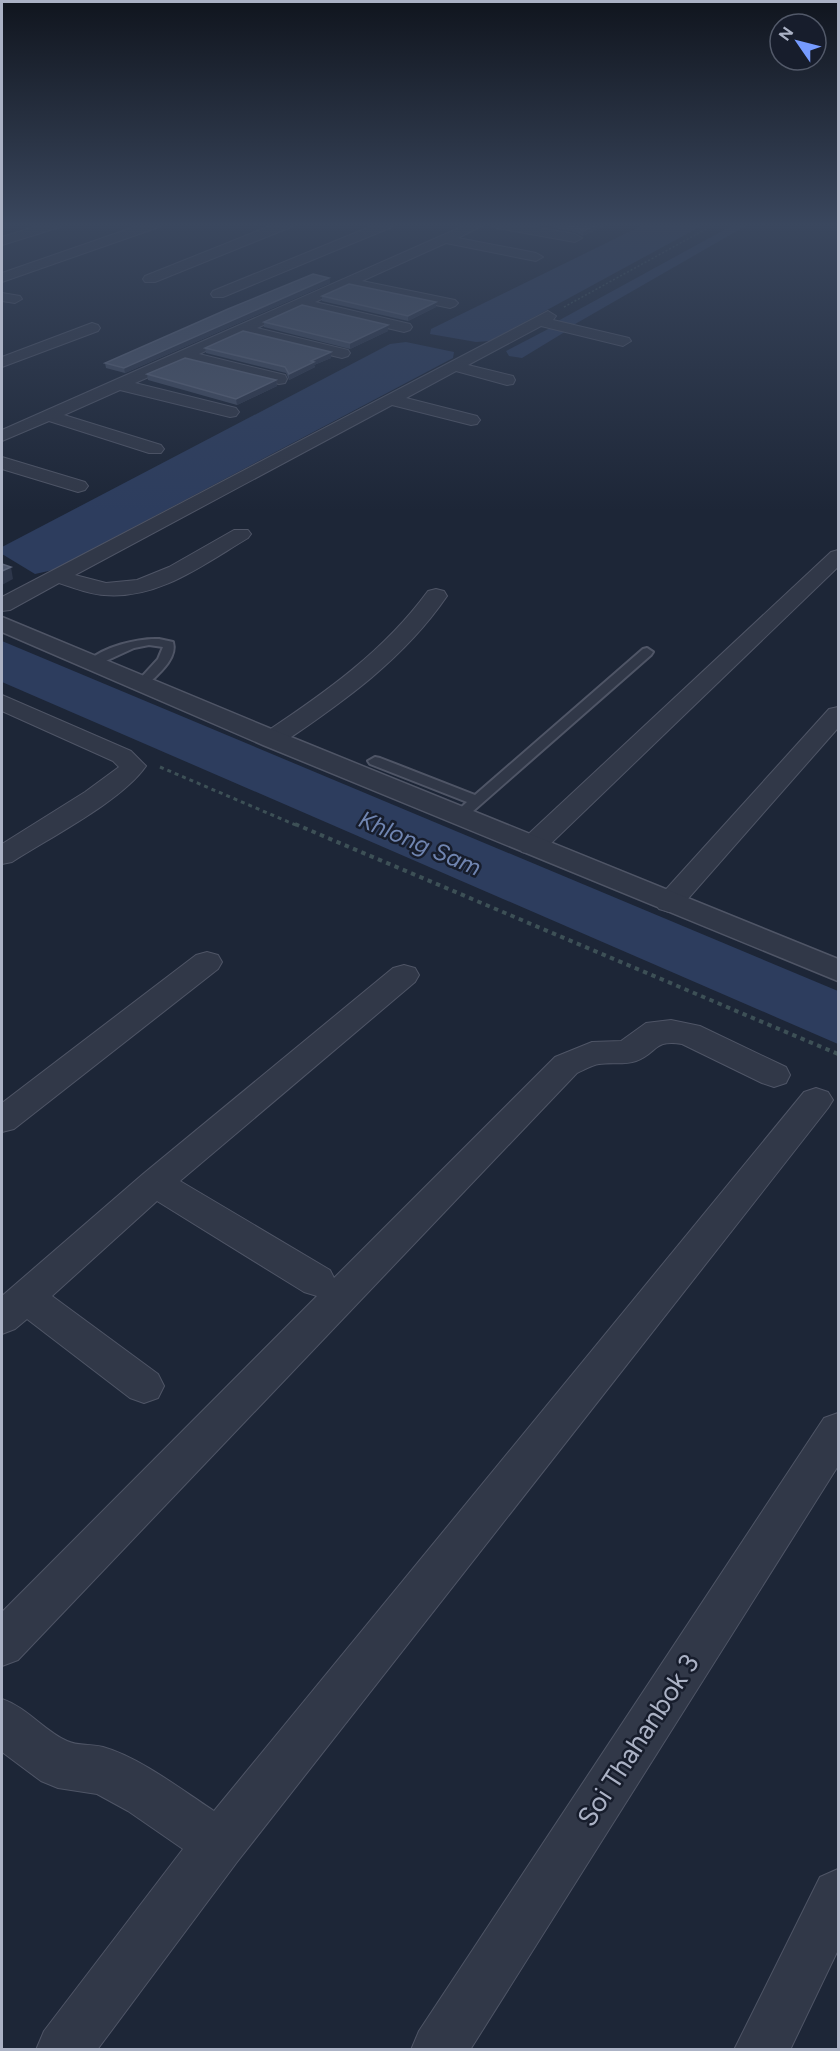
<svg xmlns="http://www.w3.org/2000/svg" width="840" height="2051" viewBox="0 0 840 2051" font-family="Figtree,sans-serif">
  <rect width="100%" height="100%" fill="#1d2637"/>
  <g fill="#2d3d5e">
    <polygon points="645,224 705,224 490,341 476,342 430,334 431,329"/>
    <polygon points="735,224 749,224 570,327 556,322"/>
    <polygon points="552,327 568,330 522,358 509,356 506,351"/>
    <polygon points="406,342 454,352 453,358 53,570 35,574 2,554 2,547 390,344"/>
    <polygon points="2,641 838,991 838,1044 2,682"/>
  </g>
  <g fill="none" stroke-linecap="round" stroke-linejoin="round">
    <g stroke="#4f5566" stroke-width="4">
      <g id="service">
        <path d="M 159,639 L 173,642 C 178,659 157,675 146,686 L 138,686 L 136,683 L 158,659 L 163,647 L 149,645 L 134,648 L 97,665 L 93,666 L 87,662 C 102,647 138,638 159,639 Z"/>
        <polygon points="647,648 653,652 651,655 464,819 454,819 452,816 467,802 370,764 368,761 375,757 380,758 475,795 643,649"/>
      </g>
    </g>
    <g stroke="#4f5566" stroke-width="2">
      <g id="minor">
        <polygon points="43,224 62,224 60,227 2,245 2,237"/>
        <polygon points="143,224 161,224 159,227 2,282 2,273"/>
        <polygon points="275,224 293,224 291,227 155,282 145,282 143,279 145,276"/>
        <polygon points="377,224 394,224 392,227 223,297 213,297 211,294 213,291"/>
        <polygon points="468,224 485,224 458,238 536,253 543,257 536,261 446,243 362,281 455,300 458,303 455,306 450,308 349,287 315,302 410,324 412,327 410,330 404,332 302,308 257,328 348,350 350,353 348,356 342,358 243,334 199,354 285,375 287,379 285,383 279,384 185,361 135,383 236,408 239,412 236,416 230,417 120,390 64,415 161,445 164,449 161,453 149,453 49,421 2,441 2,430"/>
        <polygon points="490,224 517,224 575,234 582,238 575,242 497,228"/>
        <polygon points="2,293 20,296 22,299 15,303 2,301"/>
        <path d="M 548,311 L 556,316 L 553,320 L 629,338 L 631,341 L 623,346 L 541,326 L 468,365 L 513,376 L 515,380 L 513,384 L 507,385 L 456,371 L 406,398 L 477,416 L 480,420 L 477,424 L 471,425 L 392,405 L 75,575 L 106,583 L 137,580 L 169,567 L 234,530 L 248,530 L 251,534 L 248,538 C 204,564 158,600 104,595 C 89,594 74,588 59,583 L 10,610 L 2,611 L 2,597 Z"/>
        <polygon points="92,323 98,325 100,328 98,331 2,367 2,357"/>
        <polygon points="2,457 85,482 88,486 85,490 78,492 2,469"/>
        <polygon points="838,550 838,567 542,852 532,854 522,852 518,846 522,840 831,552"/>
        <path d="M 436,589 L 444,591 L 447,596 C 404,659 343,702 281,744 L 272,746 L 263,744 L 260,739 L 263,734 C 325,693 384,651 428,591 Z"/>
        <path d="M 2,695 L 131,751 L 146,766 C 122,801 49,838 12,862 L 2,864 L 2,844 L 85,792 L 119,767 L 113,761 L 2,711 Z"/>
        <polygon points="838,707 838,728 679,909 669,912 659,909 655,903 659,897 829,709"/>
        <polygon points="207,952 218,955 222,962 218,969 14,1129 2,1132 2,1103 196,955"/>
        <path d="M 404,965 L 415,968 L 419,975 L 415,982 L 180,1181 L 330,1270 L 334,1278 L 555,1057 L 592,1042 L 621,1041 L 646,1023 L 671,1020 L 700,1026 L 786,1067 L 790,1075 L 786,1083 L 774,1087 L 762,1083 L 682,1044 C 653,1039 658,1053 636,1061 C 624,1065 612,1062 599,1064 C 592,1065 584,1070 577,1073 L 18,1660 L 2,1666 L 2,1612 L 317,1296 L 304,1292 L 157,1201 L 52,1296 L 158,1374 L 164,1386 L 158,1398 L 144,1403 L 130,1398 L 27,1319 L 15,1329 L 2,1334 L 2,1296 L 143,1174 L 393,968 Z"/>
        <path d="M 816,1088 L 828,1092 L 833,1100 L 828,1108 L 237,1862 L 97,2050 L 36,2050 L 44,2031 L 183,1849 L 128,1811 L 97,1794 L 58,1788 L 41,1781 L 2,1752 L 2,1699 C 28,1708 43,1730 67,1741 C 77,1746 92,1744 103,1747 C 139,1757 182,1790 214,1811 L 804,1092 Z"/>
        <polygon points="838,1413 838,1466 470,2050 411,2050 419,2031 824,1418"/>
        <polygon points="838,1869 838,1950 790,2050 734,2050 820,1877"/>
      </g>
    </g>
    <g stroke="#4f5566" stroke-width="3">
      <polygon id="tertiary" points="2,617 281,733 838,959 838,981 263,745 2,632"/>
    </g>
    <polyline stroke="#3d5056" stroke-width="1.5" stroke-dasharray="2 2" stroke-linecap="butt" points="564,307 715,224"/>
    <polyline stroke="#3d5056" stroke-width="3" stroke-dasharray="4 4" stroke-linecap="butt" points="160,767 298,826"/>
    <polyline stroke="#3d5056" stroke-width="4" stroke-dasharray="4.5 4.5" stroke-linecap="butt" points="295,824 838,1054"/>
    <use href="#service" fill="#313848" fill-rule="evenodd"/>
    <use href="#minor" fill="#313848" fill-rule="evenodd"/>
    <use href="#tertiary" fill="#313848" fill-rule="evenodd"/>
  </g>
  <g fill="#414b60">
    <polygon points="552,224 608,224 583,236 575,232 554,228"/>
    <polygon points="329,278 330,283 125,373 106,368 105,363"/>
    <polygon points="322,296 436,307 408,321 322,301"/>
    <polygon points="264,322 388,325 388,331 350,349 264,327"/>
    <polygon points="205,348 331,352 331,358 314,365 315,367 289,380 286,373 206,353"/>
    <polygon points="147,374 276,380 277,386 237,405 148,380"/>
  </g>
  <g fill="#2e374b">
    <polygon points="599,224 608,224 583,236 583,231"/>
    <polygon points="329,278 330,283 125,373 124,368"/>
    <polygon points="436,302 436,307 408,321 408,316"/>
    <polygon points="388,325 388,331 350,349 350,343"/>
    <polygon points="331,352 331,358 314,365 315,367 289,380 289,374 311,361"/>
    <polygon points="276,380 277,386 237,405 236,399"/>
    <polygon points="11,567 13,579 2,585 2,571"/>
  </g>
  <g fill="#4c566b" stroke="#5b6479" stroke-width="1.5">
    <polygon points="555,224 599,224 583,231 576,227"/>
    <polygon points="313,274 329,278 124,368 105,363 228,309"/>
    <polygon points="349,284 436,302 408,316 322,296"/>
    <polygon points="302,305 388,325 350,343 264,322"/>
    <polygon points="243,331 331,352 311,361 314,362 289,374 285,367 205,348"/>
    <polygon points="185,358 276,380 236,399 147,374"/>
    <polygon points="2,564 11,567 2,571"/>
  </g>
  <linearGradient id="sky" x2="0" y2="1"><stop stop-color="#10151e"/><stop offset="0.44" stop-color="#3a475e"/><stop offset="1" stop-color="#3a475e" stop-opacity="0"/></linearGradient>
  <rect width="840" height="511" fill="url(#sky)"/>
  <g text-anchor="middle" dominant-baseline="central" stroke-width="5" stroke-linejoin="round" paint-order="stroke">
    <g font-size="24" font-style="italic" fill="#7085b1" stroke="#171d2c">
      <text transform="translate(420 843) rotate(23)">Khlong Sam</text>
    </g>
    <g font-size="27" fill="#abb2c5" stroke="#171d2c">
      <text transform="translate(638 1740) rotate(-57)">Soi Thahanbok 3</text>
    </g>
  </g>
  <rect width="840" height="2051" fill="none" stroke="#abb2c5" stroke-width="6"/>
  <g transform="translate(798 42) rotate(305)"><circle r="28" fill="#171d2c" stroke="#525969" stroke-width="1.5"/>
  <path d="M0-4.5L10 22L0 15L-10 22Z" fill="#769bff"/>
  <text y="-9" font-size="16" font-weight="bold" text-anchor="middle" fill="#abb2c5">N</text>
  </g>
</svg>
